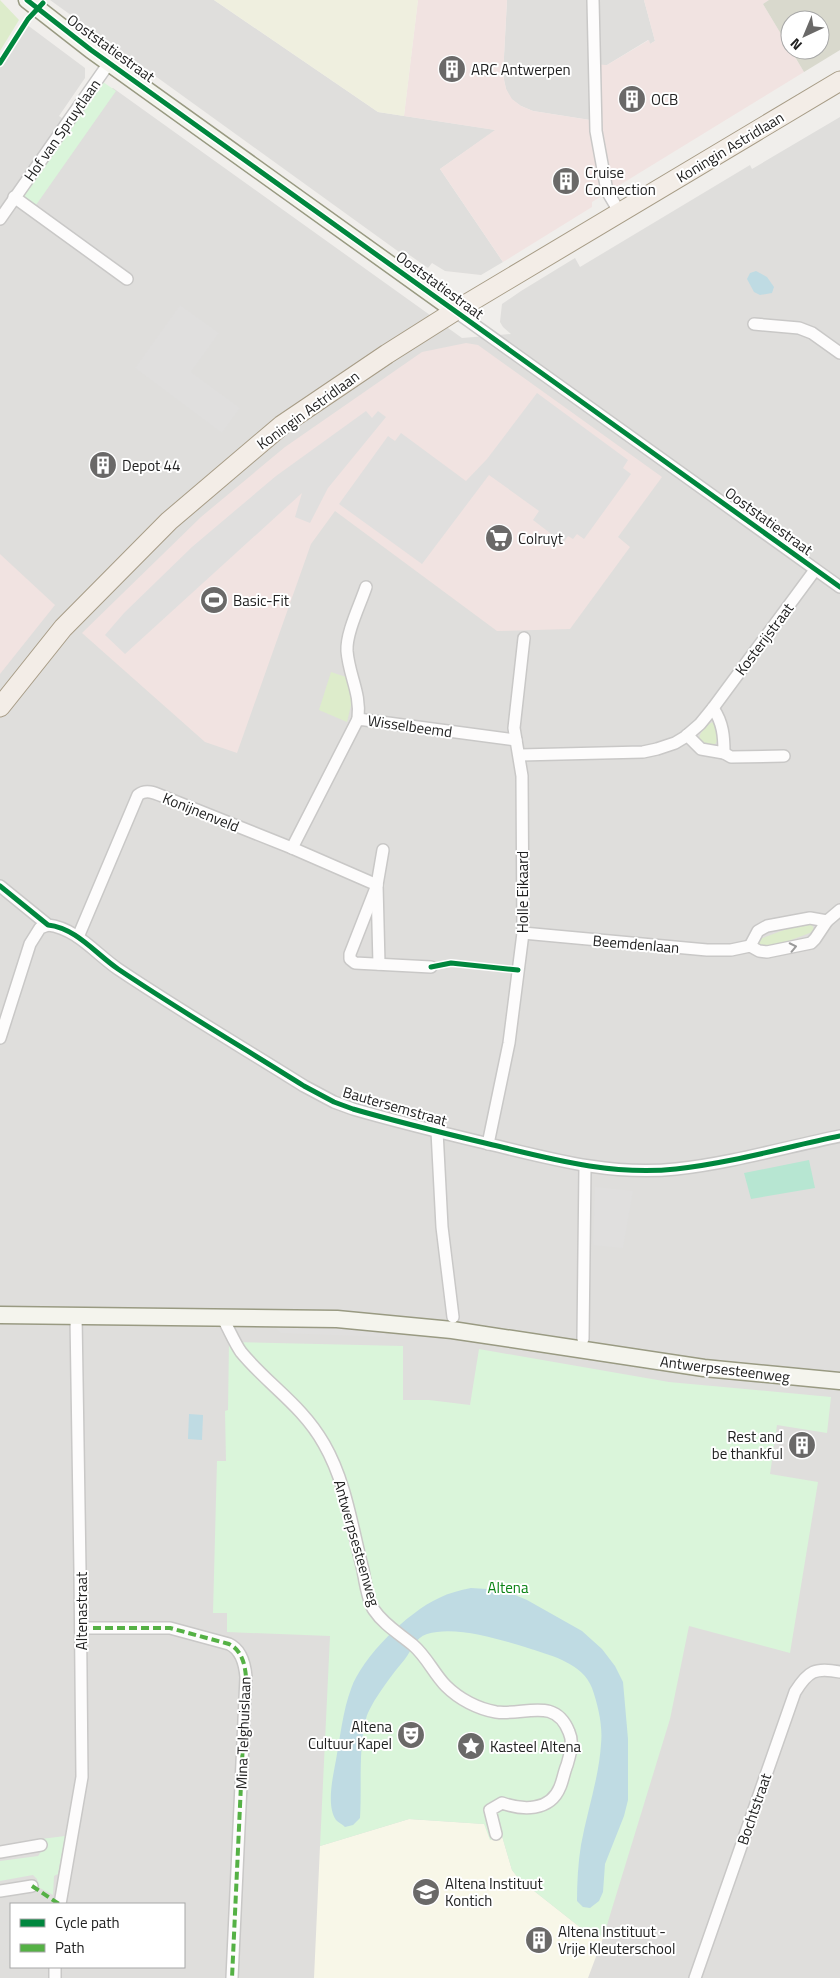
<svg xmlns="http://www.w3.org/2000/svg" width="840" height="1978" viewBox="0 0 840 1978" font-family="'Titillium Web',sans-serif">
  <rect width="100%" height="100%" fill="#f0eeeb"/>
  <g fill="#dfdedc" fill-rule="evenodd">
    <polygon points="50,0 214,0 378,112 496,130 440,169 503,262 481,275 445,271 432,263 428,268 408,254 406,257"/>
    <polygon points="507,0 644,0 655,41 650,44 648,40 607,65 590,120 533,111 521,106 511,99 506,89 503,75"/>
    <path d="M 26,24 L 85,68 L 85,78 L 59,116 L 74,126 L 98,92 L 113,88 L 462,338 L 511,334 L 503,327 L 500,322 L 502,304 L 521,291 L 575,258 L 580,267 L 750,165 L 752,169 L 840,117 L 840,1978 L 0,1978 L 0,66 ZM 11,1904 L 184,1904 L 184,1967 L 11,1967 Z"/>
  </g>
  <g fill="#f1e3e1">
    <polygon points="418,0 507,0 503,75 506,89 512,99 521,106 533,111 590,120 589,64 607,65 649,40 650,44 655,41 644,0 769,0 763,4 804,72 592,202 592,207 503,262 440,169 495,130 404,116"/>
    <polygon points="466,343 478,345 662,477 618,537 630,547 570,629 497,631 335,511 311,544 237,753 205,742 82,633 201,517 285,447 422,352"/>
    <polygon points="0,554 55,605 0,674"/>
  </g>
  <polygon fill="#f8f7e8" points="409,1819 484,1824 502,1836 512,1870 519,1879 581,1928 603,1938 588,1978 314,1978 320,1846"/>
  <polygon fill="#d9d9cd" points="769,0 840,0 840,50 804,72 791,50 820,50 820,20 790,20 790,49 763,4"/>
  <polygon fill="#efefdf" points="214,0 418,0 404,116 378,112"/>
  <g fill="#ddeccb">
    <polygon points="0,0 19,20 0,51"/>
    <polygon points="331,672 346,677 353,697 347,722 319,710"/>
    <path d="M 713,722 L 714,722 C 718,734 722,745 707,748 L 699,740 C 699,733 706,725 713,722 Z"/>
    <polygon points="805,922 811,923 815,931 767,949 759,946 757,940"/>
  </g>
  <g fill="#daf5da">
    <polygon points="103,82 116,91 36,205 23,196"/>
    <polygon points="229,1342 403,1346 403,1400 429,1400 470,1405 479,1349 669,1382 831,1397 827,1433 777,1425 770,1474 818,1482 790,1653 689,1626 670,1719 603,1938 581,1928 519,1879 512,1870 502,1836 490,1840 484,1824 409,1819 320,1846 330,1636 227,1632 227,1613 213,1613 217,1461 226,1461 225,1411 228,1410"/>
    <polygon points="65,1836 58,1874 54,1876 53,1895 38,1887 37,1879 33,1875 0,1881 0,1861 38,1856 42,1850 41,1839"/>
  </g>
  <polygon fill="#b7e6d2" points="809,1160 815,1188 751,1199 744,1173"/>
  <g fill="#e0dfde">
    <polygon points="180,305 219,333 191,372 240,408 222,433 135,368"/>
    <polygon points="537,393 628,460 623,468 631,474 584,539 577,534 573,539 568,536 563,543 533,520 539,511 489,475 422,564 339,504 388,436 395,441 401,433 466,481 487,459"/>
    <polygon points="366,411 372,418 378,411 386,417 328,488 310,523 295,517 302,493 125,654 105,635 124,613 192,547 276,476"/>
    <polygon points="595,1187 633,1191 623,1248 593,1245"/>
    <polygon points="273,1325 383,1329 388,1337 281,1333"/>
  </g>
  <g fill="#bfdbe3">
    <polygon points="756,271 767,277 774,287 772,293 760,295 754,292 747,279 750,273"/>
    <polygon points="189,1414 203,1415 202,1440 188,1439"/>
    <path d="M 471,1588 L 503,1590 L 527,1600 L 582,1631 L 602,1649 L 615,1666 L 623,1682 L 628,1739 L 628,1800 L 624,1816 L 605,1864 L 603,1892 L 599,1901 L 590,1908 L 583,1907 L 577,1901 C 577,1883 578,1863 581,1845 C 587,1811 599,1778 601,1744 C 603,1726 598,1705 592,1688 C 583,1664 553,1656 531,1649 C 502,1640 456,1625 427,1634 C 415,1638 412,1650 405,1659 C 394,1672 370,1703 366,1719 C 358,1751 362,1786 360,1818 L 353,1825 L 345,1827 C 343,1825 338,1822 336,1820 C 326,1806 333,1776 336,1760 C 340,1738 343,1710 351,1689 C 362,1657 408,1612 439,1598 C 449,1593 460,1590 471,1588 Z"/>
  </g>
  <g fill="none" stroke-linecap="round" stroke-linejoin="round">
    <g stroke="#c9c8c7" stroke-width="14">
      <g id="street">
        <polyline points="593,0 596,131 607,191 620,213"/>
        <polyline points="14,197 127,279"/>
        <polyline points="0,219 109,63"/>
        <polyline points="455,311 840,587"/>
        <polyline points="754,324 799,328 812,333 840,353"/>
        <path d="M 358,719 C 361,693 349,676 347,651 C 346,633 360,605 366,587"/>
        <path d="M 687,735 L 701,749 L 724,753 C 724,736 723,723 713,708"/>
        <polyline points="724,753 731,757 784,756"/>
        <polyline points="520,755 643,752 657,749 675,743 685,737 700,724 713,708 815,570"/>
        <polyline points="292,848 358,719 516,740"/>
        <polyline points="377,885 350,954 350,959 355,963 431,967"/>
        <path d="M 0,886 L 48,925 C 76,928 96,954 118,969 C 179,1010 242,1047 304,1086 L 334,1102 L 353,1109 C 398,1122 443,1133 489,1144 C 551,1159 612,1176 676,1169 C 731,1163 786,1147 840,1136"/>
        <polyline points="523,933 707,950 731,950 750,946 759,951 767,952 811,943 815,939 827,921 840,910"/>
        <path d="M 78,937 L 138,795 C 147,788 157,794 167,798 L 292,848 L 377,885"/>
        <polyline points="750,946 758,931 767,926 810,918 827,921"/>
        <polyline points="379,964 377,885 383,850"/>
        <polyline points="0,1038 30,944 40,928 48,925"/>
        <polyline points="437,1131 442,1227 453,1317"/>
        <polyline points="488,1144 509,1043 523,933 522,776 514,728 524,638"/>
        <path d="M 223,1319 C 229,1329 234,1342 241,1352 C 268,1385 302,1405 324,1444 C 346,1482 352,1528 363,1570 C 365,1581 368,1602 374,1610 C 384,1625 400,1634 413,1645 C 427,1657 434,1674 446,1686 C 459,1699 478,1709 496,1712 C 524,1716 555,1696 569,1732 C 574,1743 570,1754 567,1765 C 564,1772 563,1780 560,1787 C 550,1812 522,1810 502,1803 L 490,1810 L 496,1834"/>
        <polyline points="583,1339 585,1167"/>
        <path d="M 81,1628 L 170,1628 L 229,1644 C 242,1650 245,1665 246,1677 L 232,1978"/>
        <polyline points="0,1852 41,1845"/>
        <polyline points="0,1891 32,1886"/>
        <polyline points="60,1904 82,1777 80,1571 76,1316"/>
        <polyline points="55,1967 55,1978"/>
        <path d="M 695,1978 L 795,1692 C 808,1671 815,1667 840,1672"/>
      </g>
    </g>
    <g stroke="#999a82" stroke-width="19">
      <g id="secondary">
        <polyline points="27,0 91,50 455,311"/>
        <polyline points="0,1315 337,1319 452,1330 704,1368 840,1381"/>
      </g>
    </g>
    <g stroke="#a79c86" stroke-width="21">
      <polyline id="primary" points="0,707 63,628 169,521 282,425 387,354 455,311 840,81"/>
    </g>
    <use href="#street" stroke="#fdfcfc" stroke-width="11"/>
    <use href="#secondary" stroke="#f4f4ed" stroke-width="16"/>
    <use href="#primary" stroke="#f3ede7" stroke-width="19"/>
    <g stroke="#55b145" stroke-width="4" stroke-dasharray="8 4" stroke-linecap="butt">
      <path d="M 81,1628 L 170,1628 L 229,1644 C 242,1650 245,1665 246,1677 L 232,1978"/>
      <polyline points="32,1886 59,1904"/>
    </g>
    <g stroke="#fff" stroke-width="8">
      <g id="cycleway">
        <polyline points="27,0 91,50 840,587"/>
        <polyline points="0,63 28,19 43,3"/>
        <path d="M 0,886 L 48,925 C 76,928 96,954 118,969 C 179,1010 242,1047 304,1086 L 334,1102 L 353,1109 C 398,1122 443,1133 489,1144 C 551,1159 612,1176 676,1169 C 731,1163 786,1147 840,1136"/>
        <polyline points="431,967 451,963 518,970"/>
      </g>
    </g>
    <use href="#cycleway" stroke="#00873e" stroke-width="5"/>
  </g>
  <defs><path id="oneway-chevron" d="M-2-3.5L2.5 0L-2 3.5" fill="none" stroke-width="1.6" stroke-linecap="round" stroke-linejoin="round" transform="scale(1.25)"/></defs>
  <use stroke="#9a9a9a" href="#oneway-chevron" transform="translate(793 947) rotate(-12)"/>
  <defs>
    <g id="building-disc" transform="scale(1.4375)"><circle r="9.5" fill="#6a6968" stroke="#fff"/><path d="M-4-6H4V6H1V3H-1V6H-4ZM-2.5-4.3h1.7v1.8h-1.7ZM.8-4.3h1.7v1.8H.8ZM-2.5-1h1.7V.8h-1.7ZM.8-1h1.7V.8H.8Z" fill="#fff"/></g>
    <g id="supermarket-disc" transform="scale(1.4375)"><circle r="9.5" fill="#6a6968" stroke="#fff"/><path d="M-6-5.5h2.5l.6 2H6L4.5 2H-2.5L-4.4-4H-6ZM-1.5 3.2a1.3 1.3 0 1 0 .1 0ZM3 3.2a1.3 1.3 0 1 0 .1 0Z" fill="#fff"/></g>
    <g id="stadium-disc" transform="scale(1.4375)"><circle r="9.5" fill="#6a6968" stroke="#fff"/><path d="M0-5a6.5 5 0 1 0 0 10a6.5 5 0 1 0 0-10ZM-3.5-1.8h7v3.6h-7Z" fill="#fff"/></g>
    <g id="theatre-disc" transform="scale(1.4375)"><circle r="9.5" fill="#6a6968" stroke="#fff"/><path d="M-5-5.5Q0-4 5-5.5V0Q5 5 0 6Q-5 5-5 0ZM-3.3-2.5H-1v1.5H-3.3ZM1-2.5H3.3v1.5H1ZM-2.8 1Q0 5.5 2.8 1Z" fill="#fff"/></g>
    <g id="sight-disc" transform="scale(1.4375)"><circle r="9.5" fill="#6a6968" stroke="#fff"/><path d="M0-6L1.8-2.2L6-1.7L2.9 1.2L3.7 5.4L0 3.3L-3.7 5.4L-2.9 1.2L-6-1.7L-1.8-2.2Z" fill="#fff"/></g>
    <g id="school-disc" transform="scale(1.4375)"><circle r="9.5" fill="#6a6968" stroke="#fff"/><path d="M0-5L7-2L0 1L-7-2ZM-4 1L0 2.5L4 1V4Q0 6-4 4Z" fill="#fff"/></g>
  </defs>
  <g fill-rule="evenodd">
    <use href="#building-disc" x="452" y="69"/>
    <use href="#building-disc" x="632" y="99"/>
    <use href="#building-disc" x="566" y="181"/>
    <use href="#building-disc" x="103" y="465"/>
    <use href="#supermarket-disc" x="499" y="538"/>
    <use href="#stadium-disc" x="214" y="600"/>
    <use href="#building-disc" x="802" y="1445"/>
    <use href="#theatre-disc" x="411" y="1735"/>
    <use href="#sight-disc" x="471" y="1746"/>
    <use href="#school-disc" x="426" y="1892"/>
    <use href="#building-disc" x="539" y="1940"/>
  </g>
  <g text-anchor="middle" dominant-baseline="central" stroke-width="4" stroke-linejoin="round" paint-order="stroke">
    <g font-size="15" fill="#222" stroke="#fff">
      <text transform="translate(111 48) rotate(36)">Ooststatiestraat</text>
      <text transform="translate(62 130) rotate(-55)">Hof van Spruytlaan</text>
      <text transform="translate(730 147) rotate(-31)">Koningin Astridlaan</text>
      <text transform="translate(440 285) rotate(36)">Ooststatiestraat</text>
      <text transform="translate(308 410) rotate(-36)">Koningin Astridlaan</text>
      <text transform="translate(769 521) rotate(36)">Ooststatiestraat</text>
      <text transform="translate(764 639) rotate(-53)">Kosterijstraat</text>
      <text transform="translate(410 726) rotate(8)">Wisselbeemd</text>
      <text transform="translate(201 812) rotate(22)">Konijnenveld</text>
      <text transform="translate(522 892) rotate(-90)">Holle Eikaard</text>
      <text transform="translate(636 944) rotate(5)">Beemdenlaan</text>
      <text transform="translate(395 1106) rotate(16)">Bautersemstraat</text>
      <text transform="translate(725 1369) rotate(7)">Antwerpsesteenweg</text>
      <text transform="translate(357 1543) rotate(74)">Antwerpsesteenweg</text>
      <text transform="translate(81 1611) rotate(-90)">Altenastraat</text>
      <text transform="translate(243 1733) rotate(-88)">Mina Telghuislaan</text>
      <text transform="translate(754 1809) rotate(-71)">Bochtstraat</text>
    </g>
    <g font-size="15" fill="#222" stroke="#fff" text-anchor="start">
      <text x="471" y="69">ARC Antwerpen</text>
      <text x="651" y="99">OCB</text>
      <text x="585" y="172">Cruise<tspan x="585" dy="17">Connection</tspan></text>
      <text x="122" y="465">Depot 44</text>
      <text x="518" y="538">Colruyt</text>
      <text x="233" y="600">Basic-Fit</text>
      <text x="783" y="1436" text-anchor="end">Rest and<tspan x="783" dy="17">be thankful</tspan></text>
      <text x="392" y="1726" text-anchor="end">Altena<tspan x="392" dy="17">Cultuur Kapel</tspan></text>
      <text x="490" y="1746">Kasteel Altena</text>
      <text x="445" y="1883">Altena Instituut<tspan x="445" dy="17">Kontich</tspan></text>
      <text x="558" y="1931">Altena Instituut -<tspan x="558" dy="17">Vrije Kleuterschool</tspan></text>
    </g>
    <g font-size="15" fill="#0c8416" stroke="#fff">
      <text x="508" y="1587">Altena</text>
    </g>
  </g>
  <rect x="10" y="1903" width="175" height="65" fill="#ffffff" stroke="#a7a7a7"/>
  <rect x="20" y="1919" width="25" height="8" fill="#00873e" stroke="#a7a7a7"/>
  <text x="55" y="1928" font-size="15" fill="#222222">Cycle path</text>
  <rect x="20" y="1944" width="25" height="8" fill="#55b145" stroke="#a7a7a7"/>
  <text x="55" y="1953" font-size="15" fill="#222222">Path</text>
  <g transform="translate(805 35) rotate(224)"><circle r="24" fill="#ffffff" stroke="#a7a7a7"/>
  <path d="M0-4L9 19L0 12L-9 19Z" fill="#6a6968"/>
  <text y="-8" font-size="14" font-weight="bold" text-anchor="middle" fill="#222222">N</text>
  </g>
</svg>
